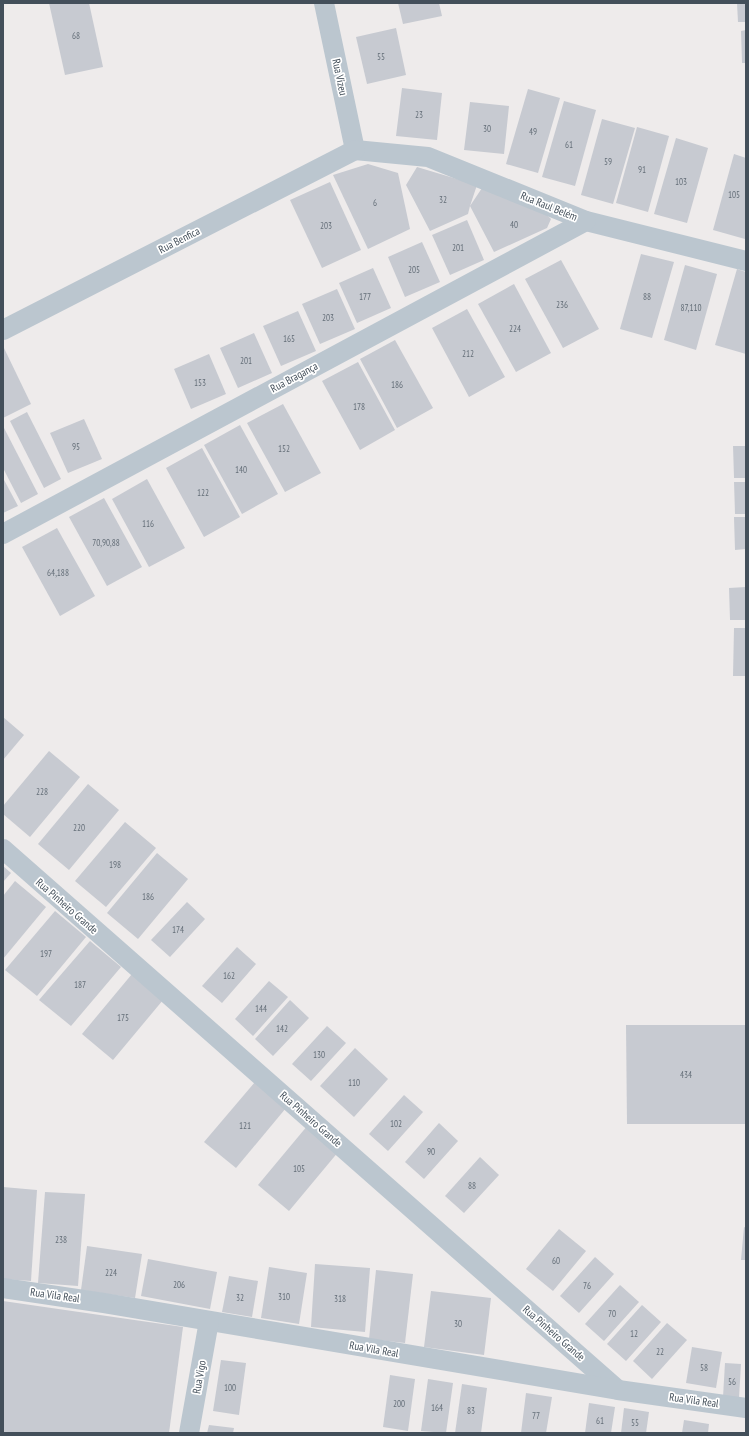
<svg xmlns="http://www.w3.org/2000/svg" width="749" height="1436" viewBox="0 0 749 1436" font-family="'PT Sans Narrow',sans-serif">
  <rect width="100%" height="100%" fill="#eeebeb"/>
  <g fill="#c7cad1">
    <polygon points="49,3 89,3 103,67 65,75"/>
    <polygon points="398,3 439,3 442,16 403,24"/>
    <polygon points="737,3 746,3 746,22 738,22"/>
    <polygon points="396,28 406,75 367,84 356,37"/>
    <polygon points="746,30 746,63 742,63 741,31"/>
    <polygon points="402,88 442,93 437,140 396,136"/>
    <polygon points="528,89 560,98 538,173 506,164"/>
    <polygon points="564,101 596,110 575,186 542,177"/>
    <polygon points="470,102 509,106 504,154 464,150"/>
    <polygon points="602,119 635,128 613,204 581,195"/>
    <polygon points="637,127 669,136 648,212 616,203"/>
    <polygon points="676,138 708,148 687,223 654,214"/>
    <polygon points="734,154 746,158 746,235 745,239 713,230"/>
    <polygon points="368,164 398,173 410,229 368,249 333,175"/>
    <polygon points="417,167 477,185 470,206 482,188 543,211 551,219 547,228 494,252 470,206 468,214 430,231 406,185"/>
    <polygon points="330,182 361,250 322,268 290,200"/>
    <polygon points="467,220 484,260 450,275 432,235"/>
    <polygon points="422,242 440,282 405,297 388,257"/>
    <polygon points="641,254 674,262 652,338 620,329"/>
    <polygon points="561,260 599,329 563,348 525,279"/>
    <polygon points="685,265 717,274 696,350 664,340"/>
    <polygon points="373,268 391,308 357,323 339,283"/>
    <polygon points="737,269 746,272 746,354 715,345"/>
    <polygon points="514,284 551,353 516,372 478,304"/>
    <polygon points="337,289 355,329 320,344 302,304"/>
    <polygon points="467,309 505,377 469,397 432,328"/>
    <polygon points="298,311 316,351 281,366 263,326"/>
    <polygon points="254,333 272,373 238,388 220,348"/>
    <polygon points="395,340 433,408 397,428 360,359"/>
    <polygon points="3,346 31,404 3,418"/>
    <polygon points="209,354 226,394 191,409 174,369"/>
    <polygon points="358,362 395,430 360,450 322,381"/>
    <polygon points="283,404 321,473 285,492 247,423"/>
    <polygon points="27,412 61,479 44,488 10,421"/>
    <polygon points="84,419 102,459 68,473 50,433"/>
    <polygon points="240,425 278,494 242,514 204,445"/>
    <polygon points="3,426 38,494 21,503 3,468"/>
    <polygon points="733,446 746,446 746,478 734,478"/>
    <polygon points="202,448 240,517 204,537 166,468"/>
    <polygon points="3,478 18,506 3,513"/>
    <polygon points="147,479 185,548 149,567 112,499"/>
    <polygon points="734,482 746,482 746,514 735,514"/>
    <polygon points="104,498 142,567 107,586 69,517"/>
    <polygon points="734,517 746,517 746,549 735,550"/>
    <polygon points="57,528 95,596 60,616 22,547"/>
    <polygon points="746,587 746,620 730,620 729,588"/>
    <polygon points="734,628 746,628 746,676 733,676"/>
    <polygon points="3,717 24,735 3,760"/>
    <polygon points="49,751 80,777 30,837 3,814 3,806"/>
    <polygon points="88,784 119,810 69,870 38,844"/>
    <polygon points="125,822 156,848 106,907 75,881"/>
    <polygon points="157,853 188,879 138,939 107,913"/>
    <polygon points="3,866 11,873 3,882"/>
    <polygon points="15,881 46,907 3,959 3,896"/>
    <polygon points="187,902 205,919 170,957 151,940"/>
    <polygon points="55,911 86,937 37,996 5,970"/>
    <polygon points="90,941 121,967 71,1026 39,1000"/>
    <polygon points="237,947 256,964 222,1003 202,986"/>
    <polygon points="132,974 163,1000 113,1060 82,1034"/>
    <polygon points="269,981 288,997 253,1036 235,1019"/>
    <polygon points="290,1000 309,1018 273,1056 255,1039"/>
    <polygon points="626,1025 746,1025 746,1124 627,1124"/>
    <polygon points="327,1026 346,1043 311,1081 292,1064"/>
    <polygon points="355,1048 388,1079 354,1117 320,1086"/>
    <polygon points="255,1082 286,1108 236,1168 204,1142"/>
    <polygon points="404,1095 423,1112 388,1151 369,1134"/>
    <polygon points="439,1123 458,1141 424,1179 405,1162"/>
    <polygon points="308,1125 339,1151 289,1211 258,1185"/>
    <polygon points="480,1157 499,1175 464,1213 445,1196"/>
    <polygon points="3,1187 37,1190 31,1281 3,1279"/>
    <polygon points="45,1192 85,1194 78,1286 38,1283"/>
    <polygon points="744,1227 746,1228 746,1260 741,1260"/>
    <polygon points="559,1229 586,1251 553,1291 526,1269"/>
    <polygon points="87,1246 142,1254 135,1298 81,1290"/>
    <polygon points="595,1257 614,1274 579,1313 560,1296"/>
    <polygon points="148,1259 217,1272 210,1309 141,1296"/>
    <polygon points="315,1264 370,1268 365,1332 311,1327"/>
    <polygon points="269,1267 307,1273 299,1324 261,1318"/>
    <polygon points="376,1270 413,1274 405,1343 369,1339"/>
    <polygon points="229,1276 258,1281 252,1317 222,1312"/>
    <polygon points="620,1285 639,1302 604,1341 585,1324"/>
    <polygon points="431,1291 491,1298 484,1355 424,1347"/>
    <polygon points="3,1301 183,1327 169,1433 3,1433"/>
    <polygon points="642,1305 661,1322 626,1361 607,1344"/>
    <polygon points="667,1323 687,1340 652,1379 633,1361"/>
    <polygon points="692,1347 722,1352 716,1388 686,1383"/>
    <polygon points="221,1360 246,1363 239,1415 213,1411"/>
    <polygon points="725,1363 741,1364 739,1398 723,1397"/>
    <polygon points="390,1375 415,1379 408,1431 383,1427"/>
    <polygon points="428,1379 453,1383 446,1433 421,1431"/>
    <polygon points="462,1384 487,1388 481,1433 455,1433"/>
    <polygon points="526,1393 552,1397 546,1433 521,1433"/>
    <polygon points="589,1403 615,1407 611,1433 585,1433"/>
    <polygon points="624,1408 649,1412 646,1433 621,1433"/>
    <polygon points="684,1420 709,1424 708,1433 682,1433"/>
    <polygon points="209,1425 234,1428 233,1433 207,1433"/>
  </g>
  <g fill="none" stroke-linecap="round" stroke-linejoin="round">
    <g stroke="#bbc6cf" stroke-width="20">
      <polyline points="324,3 355,150"/>
      <polyline points="355,150 428,157 586,221 746,261"/>
      <polyline points="3,330 355,150"/>
      <polyline points="3,534 586,221"/>
      <polyline points="3,849 618,1390"/>
      <polyline points="3,1288 104,1303 618,1390 746,1408"/>
      <polyline points="189,1433 209,1321"/>
    </g>
  </g>
  <g text-anchor="middle" dominant-baseline="central" stroke-width="3.5" stroke-linejoin="round" paint-order="stroke">
    <g font-size="9" fill="#646e78">
      <text x="76" y="35">68</text>
      <text x="381" y="56">55</text>
      <text x="419" y="114">23</text>
      <text x="487" y="128">30</text>
      <text x="533" y="131">49</text>
      <text x="569" y="144">61</text>
      <text x="608" y="161">59</text>
      <text x="642" y="169">91</text>
      <text x="681" y="181">103</text>
      <text x="734" y="194">105</text>
      <text x="443" y="199">32</text>
      <text x="375" y="202">6</text>
      <text x="514" y="224">40</text>
      <text x="326" y="225">203</text>
      <text x="458" y="247">201</text>
      <text x="414" y="269">205</text>
      <text x="365" y="296">177</text>
      <text x="647" y="296">88</text>
      <text x="562" y="304">236</text>
      <text x="691" y="307">87,110</text>
      <text x="328" y="317">203</text>
      <text x="515" y="328">224</text>
      <text x="289" y="338">165</text>
      <text x="468" y="353">212</text>
      <text x="246" y="360">201</text>
      <text x="200" y="382">153</text>
      <text x="397" y="384">186</text>
      <text x="359" y="406">178</text>
      <text x="76" y="446">95</text>
      <text x="284" y="448">152</text>
      <text x="241" y="469">140</text>
      <text x="203" y="492">122</text>
      <text x="148" y="523">116</text>
      <text x="106" y="542">70,90,88</text>
      <text x="58" y="572">64,188</text>
      <text x="42" y="791">228</text>
      <text x="79" y="827">220</text>
      <text x="115" y="864">198</text>
      <text x="148" y="896">186</text>
      <text x="178" y="929">174</text>
      <text x="46" y="953">197</text>
      <text x="229" y="975">162</text>
      <text x="80" y="984">187</text>
      <text x="261" y="1008">144</text>
      <text x="123" y="1017">175</text>
      <text x="282" y="1028">142</text>
      <text x="319" y="1054">130</text>
      <text x="686" y="1074">434</text>
      <text x="354" y="1082">110</text>
      <text x="396" y="1123">102</text>
      <text x="245" y="1125">121</text>
      <text x="431" y="1151">90</text>
      <text x="299" y="1168">105</text>
      <text x="472" y="1185">88</text>
      <text x="61" y="1239">238</text>
      <text x="556" y="1260">60</text>
      <text x="111" y="1272">224</text>
      <text x="179" y="1284">206</text>
      <text x="587" y="1285">76</text>
      <text x="284" y="1296">310</text>
      <text x="240" y="1297">32</text>
      <text x="340" y="1298">318</text>
      <text x="612" y="1313">70</text>
      <text x="458" y="1323">30</text>
      <text x="634" y="1333">12</text>
      <text x="660" y="1351">22</text>
      <text x="704" y="1367">58</text>
      <text x="732" y="1381">56</text>
      <text x="230" y="1387">100</text>
      <text x="399" y="1403">200</text>
      <text x="437" y="1407">164</text>
      <text x="471" y="1410">83</text>
      <text x="536" y="1415">77</text>
      <text x="600" y="1420">61</text>
      <text x="635" y="1422">55</text>
    </g>
    <g font-size="11" fill="#434f5a" stroke="#fff">
      <text transform="translate(340 77) rotate(78)">Rua Vizeu</text>
      <text transform="translate(549 206) rotate(22)">Rua Raul Belém</text>
      <text transform="translate(179 240) rotate(-27)">Rua Benfica</text>
      <text transform="translate(294 377) rotate(-28)">Rua Bragança</text>
      <text transform="translate(67 906) rotate(41)">Rua Pinheiro Grande</text>
      <text transform="translate(311 1119) rotate(41)">Rua Pinheiro Grande</text>
      <text transform="translate(55 1295) rotate(8)">Rua Vila Real</text>
      <text transform="translate(554 1333) rotate(41)">Rua Pinheiro Grande</text>
      <text transform="translate(374 1349) rotate(10)">Rua Vila Real</text>
      <text transform="translate(199 1377) rotate(-80)">Rua Vigo</text>
      <text transform="translate(694 1400) rotate(8)">Rua Vila Real</text>
    </g>
  </g>
  <rect width="749" height="1436" fill="none" stroke="#434f5a" stroke-width="8"/>
</svg>
